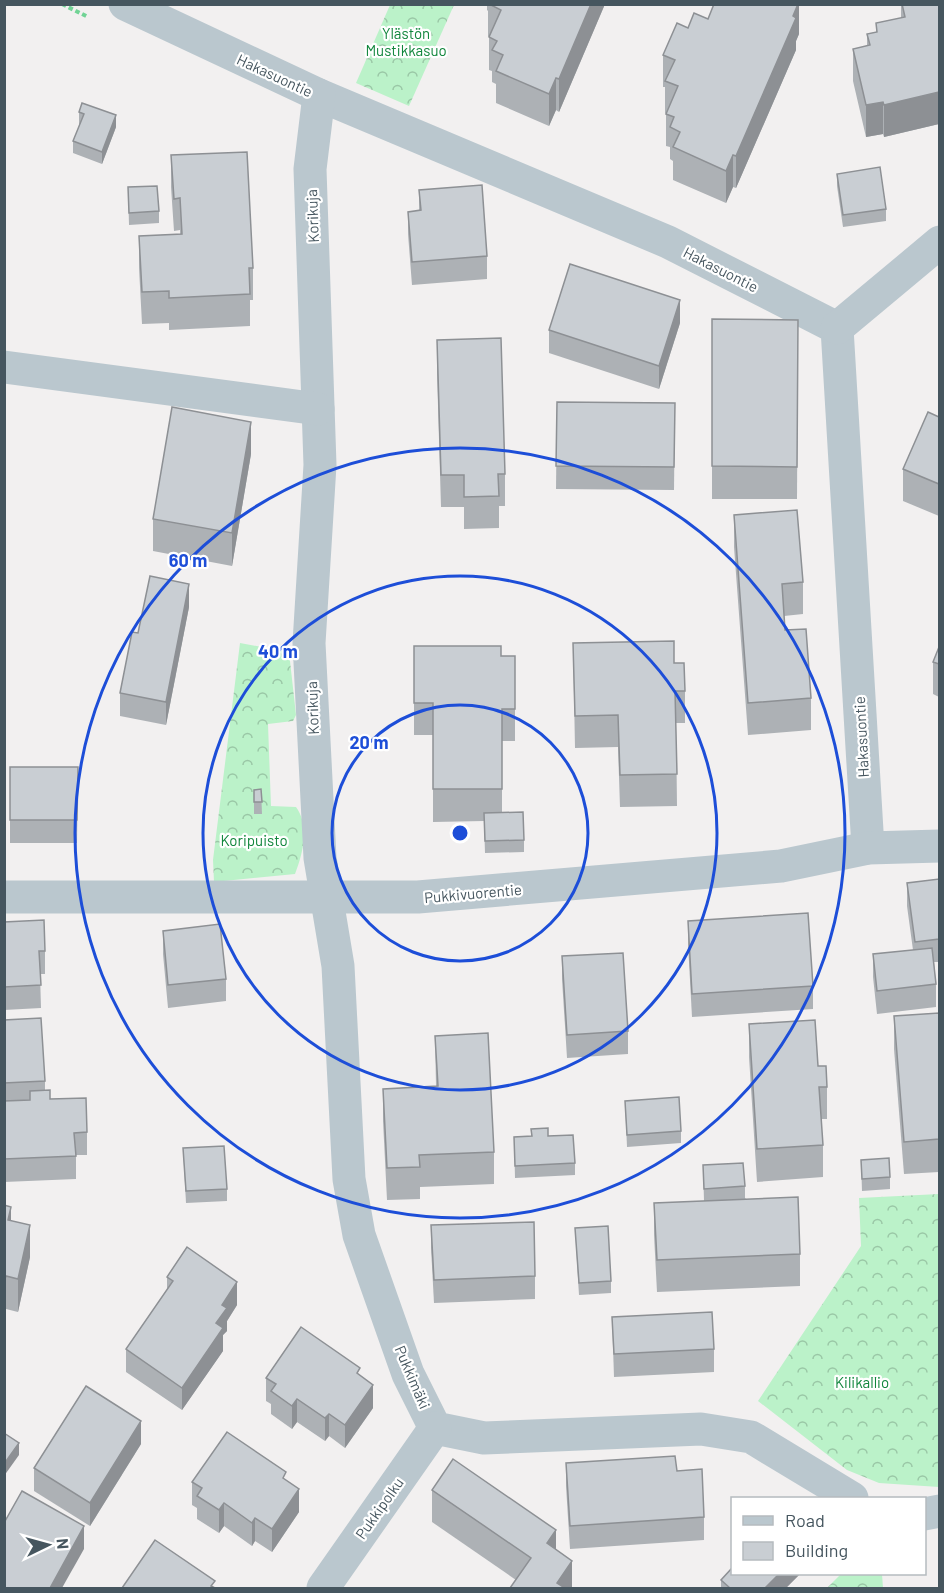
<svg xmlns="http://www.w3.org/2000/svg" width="944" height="1593" viewBox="0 0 944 1593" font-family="Barlow,sans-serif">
  <defs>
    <pattern id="forest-crowns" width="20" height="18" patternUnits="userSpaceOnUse" patternTransform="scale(1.5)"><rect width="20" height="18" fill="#bbf2c9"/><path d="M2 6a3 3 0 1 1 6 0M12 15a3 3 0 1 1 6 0" fill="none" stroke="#9ac7a6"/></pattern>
  </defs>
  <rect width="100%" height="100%" fill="#f2f0f0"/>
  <g fill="url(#forest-crowns)">
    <polygon points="390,5 454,5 409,106 356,83"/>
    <path d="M 240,643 L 289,652 L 296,715 L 293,721 L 268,724 L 271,806 L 296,807 C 310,826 303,853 295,874 L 214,882 L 213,860 Z"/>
    <polygon points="939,1194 939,1487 879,1483 847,1470 758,1401 861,1246 859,1198"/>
    <polygon points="841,1574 882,1574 883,1588 827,1588"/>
  </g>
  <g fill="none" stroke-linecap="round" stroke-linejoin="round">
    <polyline stroke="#71d395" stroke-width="4" stroke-dasharray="4.5 3" stroke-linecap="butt" points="62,4 88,17"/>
    <g stroke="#bac7ce" stroke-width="33">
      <polyline points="125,4 319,95 668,242 837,328 868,848"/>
      <polyline points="319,95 310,169 320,465 309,643 320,858 338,966 349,1179 359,1235 408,1374 435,1428 484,1438 701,1429 751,1437 852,1498"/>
      <polyline points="837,328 940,242"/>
      <polyline points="4,367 318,409"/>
      <polyline points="4,897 418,897 781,866 868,848 940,846"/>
      <polyline points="924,1514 940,1511"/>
      <polyline points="323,1588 435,1428"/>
    </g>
  </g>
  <g fill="#adb1b5">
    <polygon points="487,4 605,4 559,112 556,110 549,126 496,103 496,84 492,82 492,71 489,70 489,37 488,36 488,11 487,10"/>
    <polygon points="799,4 799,34 796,41 796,50 736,188 733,187 726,203 673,180 673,161 670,159 670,147 666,146 666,114 665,113 665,87 663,87 663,55 688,28 708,19"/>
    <polygon points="901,4 939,4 939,124 884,137 883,134 866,137 853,81 853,49 867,46 867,34 876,32 876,23 901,18"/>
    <polygon points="79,112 116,127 102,164 73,153 73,141 80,124 79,124"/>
    <polygon points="171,155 253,268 253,300 250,300 250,326 169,330 169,323 142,324 139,268 139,236 180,234 180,230 174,231 171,187"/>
    <polygon points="837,174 886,209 886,221 843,227 837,186"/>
    <polygon points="128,187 159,211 159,223 129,225"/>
    <polygon points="419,190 487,256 487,279 412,285 408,234 408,212 419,211"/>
    <polygon points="712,319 798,320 797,499 712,499"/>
    <polygon points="680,323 659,389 549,353 549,330"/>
    <polygon points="437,340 505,474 505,506 499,506 499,528 464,529 464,507 441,507 437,372"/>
    <polygon points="557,402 675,403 674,490 556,489"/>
    <polygon points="939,417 939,516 903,501 903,469"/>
    <polygon points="251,454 232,566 153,551 153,519"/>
    <polygon points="734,515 803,582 803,614 784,616 785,630 811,698 811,730 748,735 734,547"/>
    <polygon points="189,607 166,725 120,716 120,693 138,633"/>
    <polygon points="573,643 685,691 685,723 676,723 677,806 620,807 618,747 575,748"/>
    <polygon points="414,646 501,656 515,656 515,741 502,741 502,813 524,840 524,852 485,853 484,821 433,822 433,735 414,735"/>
    <polygon points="939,647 939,697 933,694 933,662"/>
    <polygon points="10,767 78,767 77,843 10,843"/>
    <polygon points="261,789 262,814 254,814 254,790"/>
    <polygon points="939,879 939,962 934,962 936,984 936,1007 877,1014 873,977 873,954 913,950 907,906 907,883"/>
    <polygon points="688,921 813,986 813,1009 692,1017 688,944"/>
    <polygon points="4,922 45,951 45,974 40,974 41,1008 4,1010"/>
    <polygon points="163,931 226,979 226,1001 168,1008 163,954"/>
    <polygon points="562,956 628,1031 628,1054 567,1058 562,979"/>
    <polygon points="939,1013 939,1172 904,1174 894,1049 894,1016"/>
    <polygon points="4,1020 45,1081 45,1090 50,1099 87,1132 87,1155 76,1155 76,1179 4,1182"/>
    <polygon points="749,1024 818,1066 827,1087 827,1119 821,1119 823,1145 823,1177 757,1182 749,1057"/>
    <polygon points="435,1036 494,1152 494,1184 420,1187 420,1199 387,1200 383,1121 383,1089 436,1086"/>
    <polygon points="625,1101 681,1131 681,1143 627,1147"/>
    <polygon points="531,1129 548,1136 575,1163 575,1175 515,1178 514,1137 531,1136"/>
    <polygon points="183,1148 227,1189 227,1201 186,1203"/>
    <polygon points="861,1160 890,1177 890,1189 862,1191"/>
    <polygon points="703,1165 745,1186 745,1198 800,1254 800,1286 657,1292 654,1235 654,1203 704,1201"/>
    <polygon points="4,1205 11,1221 30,1257 18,1312 6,1309"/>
    <polygon points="431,1225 535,1276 535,1299 434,1303 431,1248"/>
    <polygon points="575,1228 611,1281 611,1293 579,1295"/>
    <polygon points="167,1277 237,1305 227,1321 227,1331 223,1335 223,1351 182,1410 126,1372 126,1349 167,1291"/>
    <polygon points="612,1317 714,1349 714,1372 614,1377"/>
    <polygon points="360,1376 373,1408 345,1448 329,1436 325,1441 297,1422 292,1429 271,1414 271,1404 266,1401 266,1378"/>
    <polygon points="141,1444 90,1526 34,1491 34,1468"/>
    <polygon points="566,1463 677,1471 704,1517 704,1540 570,1549 566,1486"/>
    <polygon points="286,1480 299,1512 272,1552 255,1541 252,1546 224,1526 219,1533 197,1519 197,1508 192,1505 192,1482"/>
    <polygon points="432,1490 556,1549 572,1588 516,1580 432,1522"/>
    <polygon points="732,1574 800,1574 786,1588 721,1588 721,1580"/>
  </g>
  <g fill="#8d9094">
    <polygon points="591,4 605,4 559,112 559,79"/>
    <polygon points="798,4 799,4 799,34 796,41 796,50 736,188 736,156"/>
    <polygon points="556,78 556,110 549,126 549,94"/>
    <polygon points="939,92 939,124 884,137 884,105"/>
    <polygon points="883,102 883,134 866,137 866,105"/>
    <polygon points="116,115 116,127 102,164 102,152"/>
    <polygon points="733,155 733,187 726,203 726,171"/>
    <polygon points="680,300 680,323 659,389 659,366"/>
    <polygon points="251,422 251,454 232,566 232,533"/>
    <polygon points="189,584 189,607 166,725 166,702"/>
    <polygon points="11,1207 11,1239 8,1220"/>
    <polygon points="30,1225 30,1257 18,1312 18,1279"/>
    <polygon points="6,1276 6,1309 4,1315 4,1282"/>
    <polygon points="237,1282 237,1305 227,1321 227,1331 223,1335 223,1351 182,1410 182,1388 222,1305"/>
    <polygon points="373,1385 373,1408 345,1448 345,1425"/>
    <polygon points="297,1399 297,1422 292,1429 292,1406"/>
    <polygon points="329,1414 329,1436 325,1441 325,1418"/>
    <polygon points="141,1421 141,1444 90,1526 90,1503"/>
    <polygon points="19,1443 19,1455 4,1476 4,1464"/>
    <polygon points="299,1489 299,1512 272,1552 272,1529"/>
    <polygon points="224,1503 224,1526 219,1533 219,1510"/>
    <polygon points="255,1518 255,1541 252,1546 252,1523"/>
    <polygon points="84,1526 84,1549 62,1588 50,1588"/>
    <polygon points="556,1530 556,1562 547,1543"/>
    <polygon points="572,1561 572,1588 557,1588 557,1583"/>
    <polygon points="779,1574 800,1574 786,1588 765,1588"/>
  </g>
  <g fill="#c9ced3" stroke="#8d9094" stroke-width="1.5">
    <polygon points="489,4 591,4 559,79 556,78 549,94 496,71 503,55 492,50 497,41 489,37 501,10"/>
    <polygon points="714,4 798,4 793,16 796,18 736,156 733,155 726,171 673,147 680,132 670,127 674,117 666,114 678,86 665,81 675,60 663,55 677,23 688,28 694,13 708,19"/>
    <polygon points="902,4 939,4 939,92 884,105 883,102 866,105 853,49 870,45 867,34 877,32 876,23 905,17"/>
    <polygon points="82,103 116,115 102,152 73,141 84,114 79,112"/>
    <polygon points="247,152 253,268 249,268 250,294 169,298 169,291 142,292 139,236 182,234 180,198 174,199 171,155"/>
    <polygon points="880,167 886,209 843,215 837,174"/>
    <polygon points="482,185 487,256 412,262 408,212 421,210 419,190"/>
    <polygon points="157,186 159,211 129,213 128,187"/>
    <polygon points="570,264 680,300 659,366 549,330"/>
    <polygon points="712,319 798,320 797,467 712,466"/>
    <polygon points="501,338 505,474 498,474 499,496 464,497 464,475 441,475 437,340"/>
    <polygon points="557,402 675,403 674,467 556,466"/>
    <polygon points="172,407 251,422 232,533 153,519"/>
    <polygon points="928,412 939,417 939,484 903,469"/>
    <polygon points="797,510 803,582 782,584 785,630 806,629 811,698 748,703 734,515"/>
    <polygon points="150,576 189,584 166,702 120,693 132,632 138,633"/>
    <polygon points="674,641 674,663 684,663 685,691 675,691 677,774 620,775 618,715 575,716 573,643"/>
    <polygon points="414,646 501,646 501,656 515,656 515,709 502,709 502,789 433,789 433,703 414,703"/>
    <polygon points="939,647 939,664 933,662"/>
    <polygon points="10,767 78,767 77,820 10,820"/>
    <polygon points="261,789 262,802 254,802 254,790"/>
    <polygon points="523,812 524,840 485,841 484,813"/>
    <polygon points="939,879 939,939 915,942 907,883"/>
    <polygon points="808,913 813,986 692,994 688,921"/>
    <polygon points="44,920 45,951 39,951 41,985 4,987 4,922"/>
    <polygon points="220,924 226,979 168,985 163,931"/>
    <polygon points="932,948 936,984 877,991 873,954"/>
    <polygon points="623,953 628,1031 567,1035 562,956"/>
    <polygon points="939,1013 939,1139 904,1142 894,1016"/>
    <polygon points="41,1018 45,1081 4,1083 4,1020"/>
    <polygon points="815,1020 818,1066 826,1066 827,1087 819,1087 823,1145 757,1149 749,1024"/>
    <polygon points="488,1033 494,1152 419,1155 420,1167 387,1168 383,1089 438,1086 435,1036"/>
    <polygon points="50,1090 50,1099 86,1098 87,1132 74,1133 76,1156 4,1159 4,1101 30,1100 30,1091"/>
    <polygon points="679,1097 681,1131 627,1135 625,1101"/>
    <polygon points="548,1128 548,1136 573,1135 575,1163 515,1166 514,1137 532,1136 531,1129"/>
    <polygon points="224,1146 227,1189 186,1191 183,1148"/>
    <polygon points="889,1158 890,1177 862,1179 861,1160"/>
    <polygon points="743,1163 745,1186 704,1189 703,1165"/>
    <polygon points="798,1197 800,1254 657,1260 654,1203"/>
    <polygon points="4,1205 11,1207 8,1220 30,1225 18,1279 6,1276 4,1282"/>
    <polygon points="534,1222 535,1276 434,1280 431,1225"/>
    <polygon points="608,1226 611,1281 579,1283 575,1228"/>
    <polygon points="187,1247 237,1282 222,1305 227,1308 216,1323 223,1328 182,1388 126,1349 173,1281 167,1277"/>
    <polygon points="712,1312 714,1349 614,1354 612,1317"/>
    <polygon points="301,1327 360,1368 357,1373 373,1385 345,1425 329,1414 325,1418 297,1399 292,1406 271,1391 276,1384 266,1378"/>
    <polygon points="86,1386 141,1421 90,1503 34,1468"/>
    <polygon points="227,1432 286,1472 283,1478 299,1489 272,1529 255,1518 252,1523 224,1503 219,1510 197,1496 202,1488 192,1482"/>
    <polygon points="4,1433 19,1443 4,1464"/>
    <polygon points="675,1456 677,1471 702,1469 704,1517 570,1526 566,1463"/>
    <polygon points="453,1459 556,1530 547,1543 572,1561 557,1583 565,1588 510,1588 531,1558 432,1490"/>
    <polygon points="22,1491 84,1526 50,1588 4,1588 4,1523"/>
    <polygon points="155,1540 215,1581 211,1586 215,1588 122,1588"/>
    <polygon points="732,1568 732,1574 779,1574 765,1588 730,1588 721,1580"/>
  </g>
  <g fill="none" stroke="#1d4ed8" stroke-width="3">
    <circle cx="460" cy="833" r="128"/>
    <circle cx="460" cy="833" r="257"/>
    <circle cx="460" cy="833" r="385"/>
  </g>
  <g text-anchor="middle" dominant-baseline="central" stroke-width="4.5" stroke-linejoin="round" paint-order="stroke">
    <g font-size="15" fill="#11863c" stroke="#fff">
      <text x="406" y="33">Ylästön<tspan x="406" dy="17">Mustikkasuo</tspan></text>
      <text x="254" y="840">Koripuisto</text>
      <text x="862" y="1382">Kilikallio</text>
    </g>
    <g font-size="15" fill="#46565f" stroke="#fff">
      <text transform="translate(275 75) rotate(25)">Hakasuontie</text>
      <text transform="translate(312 216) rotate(-92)">Korikuja</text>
      <text transform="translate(721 269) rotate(27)">Hakasuontie</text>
      <text transform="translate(312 708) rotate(-92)">Korikuja</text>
      <text transform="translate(861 737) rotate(-93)">Hakasuontie</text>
      <text transform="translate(473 893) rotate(-5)">Pukkivuorentie</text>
      <text transform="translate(413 1377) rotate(67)">Pukkimäki</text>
      <text transform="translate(379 1508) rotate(-55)">Pukkipolku</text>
    </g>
  </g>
  <circle cx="460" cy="833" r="9" fill="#1d4ed8" stroke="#fff" stroke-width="3"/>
  <g font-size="18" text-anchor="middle" font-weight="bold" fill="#1d4ed8" stroke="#fff" stroke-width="4.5" stroke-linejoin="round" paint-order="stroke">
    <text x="188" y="567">60 m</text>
    <text x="278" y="658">40 m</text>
    <text x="369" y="749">20 m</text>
  </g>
  <rect width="944" height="1593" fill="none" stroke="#46565f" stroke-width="12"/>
  <rect x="731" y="1497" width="195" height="78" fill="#ffffff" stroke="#b5bbbf" stroke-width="1.5"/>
  <rect x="743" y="1516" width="30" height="9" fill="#bac7ce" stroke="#b5bbbf" stroke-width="1.5"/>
  <text x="785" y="1527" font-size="18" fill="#46565f">Road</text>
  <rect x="743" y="1542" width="30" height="18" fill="#c9ced3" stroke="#b5bbbf" stroke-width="1.5"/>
  <text x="785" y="1557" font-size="18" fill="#46565f">Building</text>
  <g transform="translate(48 1545) rotate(85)" stroke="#ffffff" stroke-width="4.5" paint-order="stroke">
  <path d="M0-4.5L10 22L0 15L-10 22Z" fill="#46565f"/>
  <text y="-9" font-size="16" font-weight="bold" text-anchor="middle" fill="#46565f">N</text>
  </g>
</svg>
